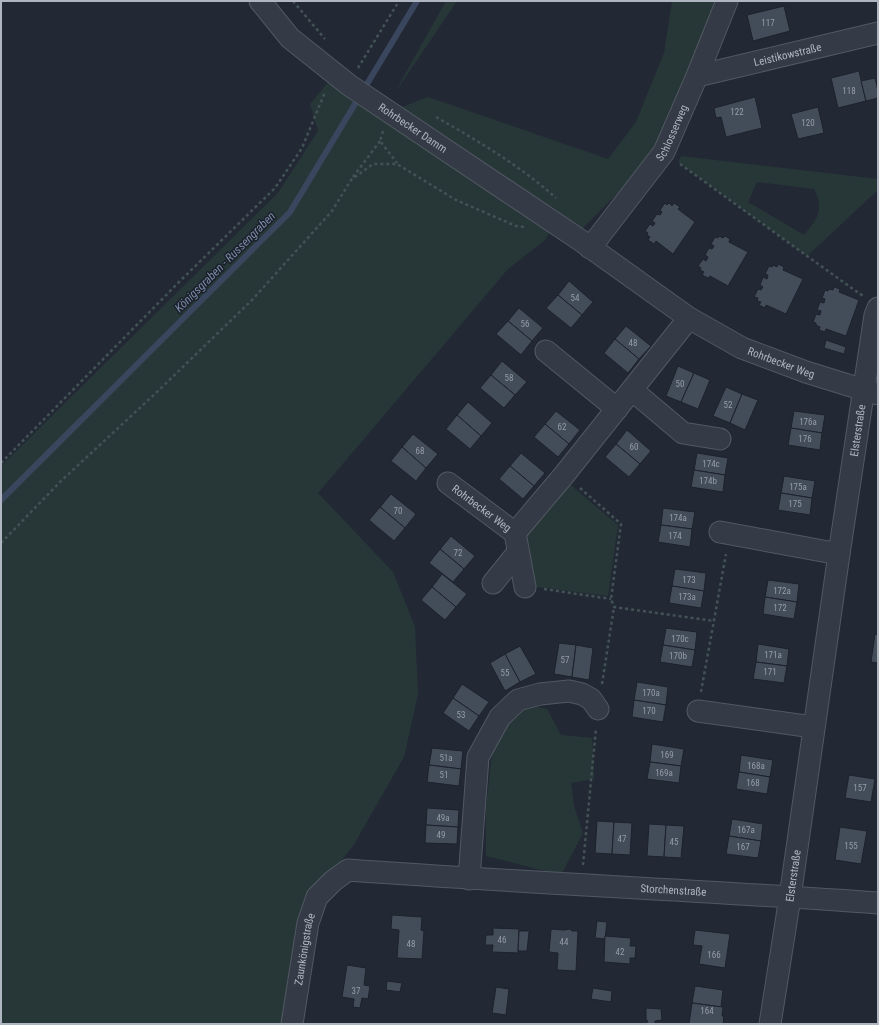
<svg xmlns="http://www.w3.org/2000/svg" width="879" height="1025" viewBox="0 0 879 1025" font-family="'Roboto Condensed',sans-serif">
  <rect width="100%" height="100%" fill="#222935"/>
  <g fill="#273738" fill-rule="evenodd">
    <polygon points="447,1 457,1 394,94 446,1"/>
    <polygon points="672,1 718,1 658,153 576,235 551,230 545,240 508,269 318,493 393,572 415,627 418,694 404,757 353,846 302,909 284,1024 1,1024 1,466 278,193 318,131 310,104 330,80 381,115 428,97 608,159 636,122 664,53"/>
    <path d="M 681,156 L 878,179 L 878,190 L 807,256 L 678,162 ZM 757,182 L 814,189 C 825,210 817,219 804,235 L 748,202 Z"/>
    <polygon points="567,482 618,525 608,596 529,586 524,538"/>
    <polygon points="521,703 547,709 561,735 592,738 594,779 571,783 574,806 583,833 561,875 486,856 486,808 493,744"/>
  </g>
  <g fill="none" stroke-linecap="round" stroke-linejoin="round">
    <polyline stroke="#39465d" stroke-width="6" points="1,500 290,212 417,1"/>
  </g>
  <g fill="#434c59" stroke="#1d222c">
    <polygon points="784,6 790,31 753,41 747,15"/>
    <polygon points="859,71 866,101 838,108 831,78"/>
    <polygon points="875,78 878,91 878,98 866,101 861,81"/>
    <polygon points="755,97 762,128 726,137 721,117 716,118 714,108"/>
    <polygon points="818,107 824,133 798,139 791,114"/>
    <polygon points="665,203 667,205 669,203 672,206 674,203 680,207 678,209 695,222 673,254 656,241 654,244 648,240 650,237 647,235 648,233 645,231 650,224 653,226 655,223 652,221 657,214 660,215 662,212 660,210"/>
    <polygon points="719,236 723,238 725,236 730,239 729,242 748,252 728,286 710,276 708,278 702,275 704,272 700,270 701,268 698,266 703,259 706,261 708,257 705,255 709,248 712,249 714,246 711,244 715,237 718,238"/>
    <polygon points="778,264 784,267 783,270 803,279 786,314 766,305 765,308 759,305 761,302 757,301 758,298 754,297 758,289 761,290 763,287 760,285 763,277 767,279 768,275 765,274 769,266 772,267 773,265 777,267"/>
    <polygon points="569,281 593,302 582,315 558,295"/>
    <polygon points="834,287 840,289 839,292 859,300 846,336 826,329 825,332 819,330 820,327 816,325 816,323 813,322 816,314 820,315 821,311 817,310 820,302 824,303 825,299 822,298 825,290 828,291 829,289 833,290"/>
    <polygon points="558,295 582,315 571,328 546,308"/>
    <polygon points="519,308 543,328 532,341 508,321"/>
    <polygon points="508,321 532,341 521,355 496,334"/>
    <polygon points="626,326 651,346 639,359 615,339"/>
    <polygon points="615,339 639,359 628,373 604,353"/>
    <polygon points="826,340 846,347 844,354 824,348"/>
    <polygon points="502,361 527,382 515,395 491,375"/>
    <polygon points="678,366 694,373 681,402 666,396"/>
    <polygon points="694,373 710,380 698,409 681,402"/>
    <polygon points="491,375 515,395 504,408 480,388"/>
    <polygon points="726,387 742,394 730,423 713,416"/>
    <polygon points="742,394 758,400 745,430 730,423"/>
    <polygon points="468,402 492,423 481,436 457,415"/>
    <polygon points="556,411 580,430 569,444 545,424"/>
    <polygon points="794,411 825,415 822,433 791,428"/>
    <polygon points="457,415 481,436 470,449 446,429"/>
    <polygon points="545,424 569,444 558,457 534,437"/>
    <polygon points="791,428 822,433 820,450 788,445"/>
    <polygon points="627,430 651,451 640,464 616,444"/>
    <polygon points="413,434 438,454 426,468 402,447"/>
    <polygon points="616,444 640,464 629,477 605,457"/>
    <polygon points="402,447 426,468 416,481 391,461"/>
    <polygon points="521,453 545,473 534,486 510,466"/>
    <polygon points="697,453 728,458 725,475 694,470"/>
    <polygon points="510,466 534,486 523,499 499,479"/>
    <polygon points="694,470 725,475 723,492 691,487"/>
    <polygon points="784,476 815,481 812,498 781,493"/>
    <polygon points="781,493 812,498 810,515 778,510"/>
    <polygon points="391,494 416,514 405,528 380,507"/>
    <polygon points="380,507 405,528 394,541 369,520"/>
    <polygon points="663,508 695,512 692,529 661,525"/>
    <polygon points="661,525 692,529 690,547 658,542"/>
    <polygon points="451,536 475,556 464,569 440,549"/>
    <polygon points="440,549 464,569 453,582 429,563"/>
    <polygon points="675,569 706,573 704,591 672,586"/>
    <polygon points="442,574 467,594 456,607 432,587"/>
    <polygon points="768,580 799,584 797,602 765,597"/>
    <polygon points="672,586 704,591 701,608 669,603"/>
    <polygon points="432,587 456,607 445,620 421,600"/>
    <polygon points="765,597 797,602 794,619 763,614"/>
    <polygon points="666,628 697,632 695,650 663,645"/>
    <polygon points="875,634 878,635 878,663 871,662"/>
    <polygon points="559,643 576,645 572,677 554,674"/>
    <polygon points="758,644 789,649 787,666 756,662"/>
    <polygon points="576,645 593,648 589,680 572,677"/>
    <polygon points="663,645 695,650 692,667 660,662"/>
    <polygon points="520,646 536,674 520,682 505,654"/>
    <polygon points="505,654 520,682 505,691 490,663"/>
    <polygon points="756,662 787,666 784,683 753,679"/>
    <polygon points="637,682 668,687 666,705 634,700"/>
    <polygon points="462,684 489,702 479,716 453,698"/>
    <polygon points="453,698 479,716 469,731 443,713"/>
    <polygon points="634,700 666,705 663,722 632,717"/>
    <polygon points="652,744 684,749 681,766 650,762"/>
    <polygon points="432,748 463,751 461,769 429,765"/>
    <polygon points="741,755 773,760 770,777 739,772"/>
    <polygon points="650,762 681,766 679,783 647,779"/>
    <polygon points="429,765 461,769 459,786 427,782"/>
    <polygon points="739,772 770,777 767,794 736,789"/>
    <polygon points="849,775 875,779 871,802 845,798"/>
    <polygon points="427,808 459,810 458,827 426,825"/>
    <polygon points="732,819 763,824 761,841 729,836"/>
    <polygon points="597,821 614,822 612,854 595,853"/>
    <polygon points="614,822 632,823 630,855 612,854"/>
    <polygon points="649,824 666,825 664,857 647,856"/>
    <polygon points="426,825 458,827 457,844 425,843"/>
    <polygon points="666,825 684,826 681,858 664,857"/>
    <polygon points="840,827 867,831 861,864 835,860"/>
    <polygon points="729,836 761,841 758,858 726,854"/>
    <polygon points="392,915 422,917 421,930 424,931 422,959 397,958 399,930 391,929"/>
    <polygon points="597,921 607,922 605,939 595,938"/>
    <polygon points="493,928 519,929 518,953 492,952 493,945 485,945 486,935 493,935"/>
    <polygon points="551,929 564,930 570,929 572,931 578,931 576,971 557,970 558,953 549,952"/>
    <polygon points="695,930 730,934 725,968 699,964 702,946 693,945"/>
    <polygon points="519,931 530,931 530,932 529,932 527,951 518,951"/>
    <polygon points="605,936 631,938 630,946 636,946 635,958 630,958 630,964 604,962"/>
    <polygon points="347,965 366,968 364,985 370,986 368,999 362,998 360,1008 353,1007 354,999 342,997"/>
    <polygon points="387,981 402,983 400,992 386,990"/>
    <polygon points="695,986 723,990 721,1007 692,1003"/>
    <polygon points="496,987 509,989 506,1015 492,1013"/>
    <polygon points="593,988 612,991 611,1002 591,999"/>
    <polygon points="692,1003 723,1007 722,1016 724,1016 723,1024 689,1024"/>
    <polygon points="646,1008 661,1009 662,1020 655,1021 655,1024 646,1024 648,1021 646,1020"/>
  </g>
  <g fill="none" stroke-linecap="round" stroke-linejoin="round">
    <g stroke="#525963" stroke-width="23">
      <g id="minor">
        <path id="s1" d="M 260,1 L 290,38 L 349,85 L 580,240 L 689,318 L 742,348 L 806,372 L 864,390 L 878,394"/>
        <path id="s2" d="M 697,76 L 878,33"/>
        <path id="s3" d="M 590,248 L 664,152 L 697,76 L 727,1"/>
        <polyline points="546,351 617,409"/>
        <polyline points="632,390 683,433 720,439"/>
        <path id="s4" d="M 448,483 L 515,533 L 564,475 L 689,318"/>
        <polyline points="720,532 839,554"/>
        <polyline points="515,533 525,587"/>
        <polyline points="493,583 518,552"/>
        <polyline points="698,711 813,727"/>
        <polyline points="469,879 478,757 500,717 518,700 540,694 569,691 582,694 591,699 598,709"/>
        <path id="s5" d="M 292,1024 L 308,923 L 317,897 L 333,881 L 348,870 C 525,883 702,890 878,903"/>
        <path id="s6" d="M 770,1024 L 790,897 L 839,554 L 875,315 L 878,308"/>
      </g>
    </g>
    <g stroke="#435255" stroke-width="2.5" stroke-dasharray="3 3" stroke-linecap="butt">
      <polyline points="293,1 325,39"/>
      <polyline points="358,68 399,1"/>
      <path d="M 436,117 C 478,141 519,165 556,198"/>
      <polyline points="383,131 380,141 397,163"/>
      <polyline points="680,164 807,256 863,296"/>
      <polyline points="353,177 380,141"/>
      <polyline points="1,463 178,283 275,188 302,148 325,92"/>
      <polyline points="580,488 621,524 611,599 614,607 714,621"/>
      <polyline points="1,543 61,481 158,391 253,299 332,211 351,180 373,164 397,164 456,200 516,226 524,227"/>
      <polyline points="544,589 611,599"/>
      <polyline points="602,684 614,607"/>
      <polyline points="701,692 726,554"/>
      <polyline points="583,865 596,728"/>
    </g>
    <use href="#minor" stroke="#353b46" stroke-width="21"/>
  </g>
  <g text-anchor="middle" dominant-baseline="central" stroke-width="3" stroke-linejoin="round" paint-order="stroke">
    <g font-size="9" fill="#949ca8">
      <text x="768" y="23">117</text>
      <text x="849" y="91">118</text>
      <text x="737" y="112">122</text>
      <text x="808" y="123">120</text>
      <text x="575" y="298">54</text>
      <text x="525" y="324">56</text>
      <text x="633" y="343">48</text>
      <text x="509" y="378">58</text>
      <text x="680" y="384">50</text>
      <text x="728" y="405">52</text>
      <text x="808" y="422">176a</text>
      <text x="562" y="427">62</text>
      <text x="805" y="439">176</text>
      <text x="634" y="447">60</text>
      <text x="420" y="451">68</text>
      <text x="711" y="464">174c</text>
      <text x="708" y="481">174b</text>
      <text x="798" y="487">175a</text>
      <text x="795" y="504">175</text>
      <text x="398" y="511">70</text>
      <text x="678" y="518">174a</text>
      <text x="675" y="536">174</text>
      <text x="458" y="553">72</text>
      <text x="689" y="580">173</text>
      <text x="782" y="591">172a</text>
      <text x="687" y="597">173a</text>
      <text x="780" y="608">172</text>
      <text x="680" y="639">170c</text>
      <text x="773" y="655">171a</text>
      <text x="678" y="656">170b</text>
      <text x="565" y="660">57</text>
      <text x="770" y="672">171</text>
      <text x="505" y="673">55</text>
      <text x="651" y="693">170a</text>
      <text x="649" y="711">170</text>
      <text x="461" y="715">53</text>
      <text x="667" y="755">169</text>
      <text x="446" y="758">51a</text>
      <text x="756" y="766">168a</text>
      <text x="664" y="773">169a</text>
      <text x="444" y="775">51</text>
      <text x="753" y="783">168</text>
      <text x="860" y="788">157</text>
      <text x="443" y="818">49a</text>
      <text x="746" y="830">167a</text>
      <text x="441" y="835">49</text>
      <text x="622" y="839">47</text>
      <text x="674" y="842">45</text>
      <text x="851" y="846">155</text>
      <text x="743" y="847">167</text>
      <text x="502" y="940">46</text>
      <text x="564" y="942">44</text>
      <text x="411" y="944">48</text>
      <text x="620" y="952">42</text>
      <text x="714" y="955">166</text>
      <text x="356" y="991">37</text>
      <text x="707" y="1011">164</text>
    </g>
    <g font-size="11" fill="#afb6c2" stroke="#1b202a">
      <text stroke="none"><textPath href="#s2" startOffset="93">Leistikowstraße</textPath></text>
      <text stroke="none"><textPath href="#s1" startOffset="200">Rohrbecker Damm</textPath></text>
      <text stroke="none"><textPath href="#s3" startOffset="142">Schlosserweg</textPath></text>
      <text stroke="none"><textPath href="#s1" startOffset="638">Rohrbecker Weg</textPath></text>
      <text stroke="none"><textPath href="#s6" startOffset="600">Elsterstraße</textPath></text>
      <text stroke="none"><textPath href="#s4" startOffset="42">Rohrbecker Weg</textPath></text>
      <text stroke="none"><textPath href="#s6" startOffset="150">Elsterstraße</textPath></text>
      <text stroke="none"><textPath href="#s5" startOffset="497">Storchenstraße</textPath></text>
      <text stroke="none"><textPath href="#s5" startOffset="76">Zaunkönigstraße</textPath></text>
    </g>
    <g font-size="12" font-style="italic" fill="#7a8ba8" stroke="#1b202a">
      <text transform="translate(225 262) rotate(-45)">Königsgraben - Russengraben</text>
    </g>
  </g>
  <rect width="879" height="1025" fill="none" stroke="#afb6c2" stroke-width="4"/>
</svg>
